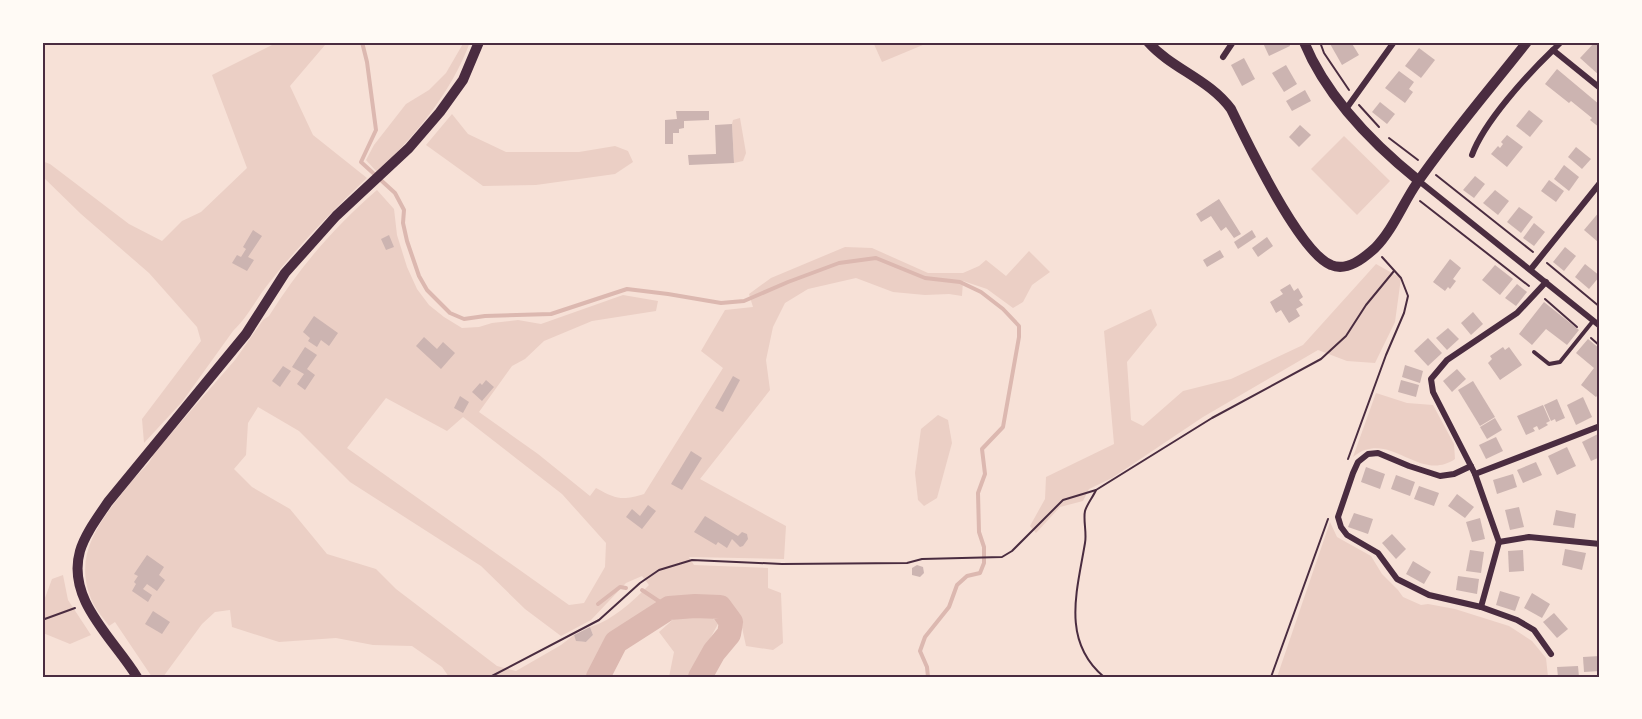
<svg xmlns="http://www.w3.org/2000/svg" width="1642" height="719" viewBox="0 0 1642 719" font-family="Signika,sans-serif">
  <rect width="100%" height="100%" fill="#f7e1d7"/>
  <g fill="#ebcfc5" fill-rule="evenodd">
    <path d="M 278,42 L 325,42 L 325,45 L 290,86 L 313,135 L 367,178 C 332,211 299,245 269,283 C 256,299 248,317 233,331 L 182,402 L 144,443 L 142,419 L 201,341 L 197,327 L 149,273 L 81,214 L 42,176 L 42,161 L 50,164 L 129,224 L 162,241 L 182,221 L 201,212 L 247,168 L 212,75 Z"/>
    <path d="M 464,42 L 470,42 C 451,93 416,135 377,172 L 366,160 L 374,145 L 406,104 L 429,90 L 446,73 Z"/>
    <polygon points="873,42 930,42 882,62"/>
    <polygon points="452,114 468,134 506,152 579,152 615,146 628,151 633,162 615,174 536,185 483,186 426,145"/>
    <polygon points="740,118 746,153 743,161 734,163 732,124 733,120"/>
    <polygon points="1344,136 1390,181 1357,215 1311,169"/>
    <path d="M 377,190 L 394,209 L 397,235 L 407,267 L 417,289 L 429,305 L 444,317 L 462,328 L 479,327 L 492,323 L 518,320 L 541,324 L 623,295 L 658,301 L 656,311 L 592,321 L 544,341 L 525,359 L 512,366 L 479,412 L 538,454 L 590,496 L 596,488 C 616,499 622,501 644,494 L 723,368 L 701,351 L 725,310 L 753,307 L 749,294 L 771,278 L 845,247 L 872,248 L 928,273 L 963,273 L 979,266 L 986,260 L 1006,276 L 1029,251 L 1050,272 L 1032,285 L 1023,302 L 1013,308 L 987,289 L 963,281 L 962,296 L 949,294 L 925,295 L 893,292 L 856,278 L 808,289 L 785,303 L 773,327 L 766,360 L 770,390 L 700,479 L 786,526 L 784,559 L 689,557 L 694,565 L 768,568 L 768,588 L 781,593 L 783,643 L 773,650 L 746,646 L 741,623 L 728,606 L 711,603 L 668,604 L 643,621 L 614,637 L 604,653 L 597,672 L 592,677 L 449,677 L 442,667 L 412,646 L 373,645 L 336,638 L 279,642 L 232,627 L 230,610 L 215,612 L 202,624 L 163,677 L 152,677 L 115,622 L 109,626 C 104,619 97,611 93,603 C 70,554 102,519 131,482 C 139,472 150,465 154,453 L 235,360 L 263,320 L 269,316 C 299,268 334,227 377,190 ZM 386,398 L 447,431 L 463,417 L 562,494 L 606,543 L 605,567 L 584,603 L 569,605 L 347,448 ZM 258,407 L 299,431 L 350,482 L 481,566 L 525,609 L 561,636 L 591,620 L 626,583 L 642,576 L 649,585 C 632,602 613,620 590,627 L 593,635 L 586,642 L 577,641 L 574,635 L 561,645 L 516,671 L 497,666 L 396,589 L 376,569 L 327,554 L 290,509 L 252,487 L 234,469 L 246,455 L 248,423 Z"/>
    <polygon points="1376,264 1401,278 1395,322 1375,363 1347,361 1318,350 1203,417 1112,478 1089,489 1083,501 1060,507 1036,533 1030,526 1045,499 1046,477 1114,444 1104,331 1151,309 1157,325 1127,362 1131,420 1143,426 1183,391 1231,379 1303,345"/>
    <path d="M 1376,393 L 1407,403 L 1433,405 L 1454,444 L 1455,459 C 1423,481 1396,439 1365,450 C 1361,451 1357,454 1353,457 Z"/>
    <polygon points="938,415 948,420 952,443 937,498 924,506 918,500 915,473 921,429"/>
    <polygon points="1330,522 1337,537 1371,556 1382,574 1398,590 1403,597 1421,605 1428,604 1455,609 1509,626 1532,641 1546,658 1548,677 1277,677"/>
    <polygon points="63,575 68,600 91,635 70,644 43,633 42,630 42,606 52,579"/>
    <polygon points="709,614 718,624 701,655 692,677 669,677 674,652 659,632 676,617"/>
  </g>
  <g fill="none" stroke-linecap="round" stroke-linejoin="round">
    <g stroke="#dcb8b0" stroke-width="4">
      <polyline points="362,42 367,62 376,130 361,162 395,193 404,210 403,223 407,241 419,276 427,290 450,313 464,319 485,316 551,314 627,289 668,294 721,303 744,301 788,282 839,263 876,258 925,278 960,282 981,292 1003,309 1019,326 1019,337 1003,427 982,449 985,474 978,493 979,532 984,547 984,563 980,573 967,576 957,585 949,607 925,637 920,651 927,667 928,677"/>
      <polyline points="642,590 669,608"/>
      <polyline points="598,604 620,587 626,588"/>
    </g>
    <polyline stroke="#dcb8b0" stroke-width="24" points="598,677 616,642 669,608 695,606 720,607 731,622 729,634 714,652 700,677"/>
  </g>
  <g fill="#ccb4b1">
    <polygon points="1266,42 1289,42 1290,46 1269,56 1263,43"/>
    <polygon points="1329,42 1351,42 1359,55 1342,65"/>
    <polygon points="1595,42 1600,42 1600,76 1580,58"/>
    <polygon points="1419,48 1435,60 1421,78 1405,66"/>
    <polygon points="1244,58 1255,79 1242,86 1231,65"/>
    <polygon points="1286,65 1297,84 1284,92 1272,73"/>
    <polygon points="1557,69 1600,105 1600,128 1590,120 1592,118 1571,101 1569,103 1545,84"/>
    <polygon points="1399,71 1414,82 1409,89 1413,92 1405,103 1385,88"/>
    <polygon points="1305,90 1311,101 1292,111 1286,101"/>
    <polygon points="1380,102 1395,114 1387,124 1372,112"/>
    <polygon points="1529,110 1543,121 1530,137 1516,126"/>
    <polygon points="676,111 709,111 709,120 684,121 684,128 679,129 679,133 673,133 673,144 665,144 665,120 677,119"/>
    <polygon points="732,124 734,163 689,165 688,155 716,154 715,125"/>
    <polygon points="1300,125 1311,135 1299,147 1289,137"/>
    <polygon points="1507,135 1523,147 1507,167 1491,154 1498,146 1500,148 1503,144 1501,142"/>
    <polygon points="1576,147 1591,159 1582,169 1568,157"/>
    <polygon points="1564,165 1579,177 1569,191 1554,179"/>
    <polygon points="1475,176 1485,184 1474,198 1463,190"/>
    <polygon points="1549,180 1564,191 1556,202 1541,191"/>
    <polygon points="1495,190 1509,201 1498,215 1483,203"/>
    <polygon points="1219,199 1241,234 1234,238 1226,227 1221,231 1211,216 1201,222 1196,214"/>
    <polygon points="1519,207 1533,217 1521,233 1507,222"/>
    <polygon points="1600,211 1600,241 1598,242 1584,230"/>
    <polygon points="1534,223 1545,232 1534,246 1523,238"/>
    <polygon points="253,230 262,236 248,257 254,260 247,271 232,263 237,255 241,257 246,249 243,247"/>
    <polygon points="1252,230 1256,237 1238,249 1234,242"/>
    <polygon points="389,235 394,247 386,250 381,239"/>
    <polygon points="1267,237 1273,246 1258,257 1252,248"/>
    <polygon points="1565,247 1576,256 1564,271 1553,262"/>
    <polygon points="1220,250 1224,257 1207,267 1203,260"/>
    <polygon points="1450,259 1461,268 1453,279 1456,281 1450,289 1448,287 1445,291 1433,282"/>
    <polygon points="1585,264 1600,276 1589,289 1575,277"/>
    <polygon points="1495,265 1513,279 1500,295 1482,280"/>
    <polygon points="1290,284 1294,291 1298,288 1303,297 1299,300 1303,305 1296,309 1300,316 1289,323 1281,310 1276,313 1270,302 1283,294 1280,290"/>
    <polygon points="1517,284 1527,292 1516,306 1505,298"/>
    <polygon points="1544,302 1579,330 1567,345 1546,329 1532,345 1519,334"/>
    <polygon points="1473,312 1483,324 1471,335 1461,323"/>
    <polygon points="314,316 338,333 329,346 321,340 317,347 308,341 310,338 303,332"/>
    <polygon points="1448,328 1459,339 1447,350 1436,338"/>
    <polygon points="424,337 437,349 443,342 455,353 441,369 416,346"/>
    <polygon points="1428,338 1442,353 1428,366 1414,351"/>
    <polygon points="1588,339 1600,349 1600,393 1596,397 1581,385 1594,368 1576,353"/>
    <polygon points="305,347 317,355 307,369 315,375 305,390 297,384 304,374 292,367"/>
    <polygon points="1503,347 1505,350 1509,347 1522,365 1500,380 1488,363 1492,359 1490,356"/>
    <polygon points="1405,365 1423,371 1420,383 1402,377"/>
    <polygon points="283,366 291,371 280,387 272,381"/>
    <polygon points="1457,369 1466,379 1452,392 1443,381"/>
    <polygon points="733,376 740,380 723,412 715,408"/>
    <polygon points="486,380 494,387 482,401 472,392 480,383 482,385"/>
    <polygon points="1401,380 1419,385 1416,397 1398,392"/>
    <polygon points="1473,381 1495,417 1480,426 1458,390"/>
    <polygon points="460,396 469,402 463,413 454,408"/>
    <polygon points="1583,397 1592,417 1576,425 1567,405"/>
    <polygon points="1557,399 1565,418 1556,422 1555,419 1551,421 1544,405"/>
    <polygon points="1543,405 1550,421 1546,423 1548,425 1539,430 1537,426 1533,428 1535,431 1526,435 1517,416"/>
    <polygon points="1495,418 1502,430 1487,439 1480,427"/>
    <polygon points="1600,433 1600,457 1591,461 1582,442"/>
    <polygon points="1496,437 1503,451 1486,459 1479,445"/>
    <polygon points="1567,447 1576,466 1557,475 1548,456"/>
    <polygon points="691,451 702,458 682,490 671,484"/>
    <polygon points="1536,462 1542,475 1523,483 1517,470"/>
    <polygon points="1366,467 1385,474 1380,489 1361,482"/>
    <polygon points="1513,474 1517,487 1497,494 1493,480"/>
    <polygon points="1396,475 1415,482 1410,496 1391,489"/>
    <polygon points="1419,486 1439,493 1434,506 1414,499"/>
    <polygon points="1457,494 1474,507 1465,518 1448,506"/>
    <polygon points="648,505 656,511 642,529 626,517 632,509 640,516"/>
    <polygon points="1519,507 1524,527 1510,530 1505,510"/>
    <polygon points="1556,510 1576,514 1574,528 1553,525"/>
    <polygon points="1354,513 1373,519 1368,534 1348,527"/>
    <polygon points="705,516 738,536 742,532 747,534 748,539 743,546 740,547 732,539 727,548 718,542 716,545 694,532"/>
    <polygon points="1480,518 1485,539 1472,542 1466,522"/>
    <polygon points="1392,534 1406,549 1396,559 1382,543"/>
    <polygon points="1565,549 1586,553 1582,570 1562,565"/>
    <polygon points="1470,550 1484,552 1481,573 1466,571"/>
    <polygon points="1523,550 1524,571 1509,572 1508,551"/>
    <polygon points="147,555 164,567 159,575 165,580 157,591 147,584 143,589 152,595 148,602 132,591 136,584 134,582 138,576 134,574"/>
    <polygon points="1413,561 1431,572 1424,584 1406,574"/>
    <polygon points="917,565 923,567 924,573 920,577 912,575 912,568"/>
    <polygon points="1458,576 1479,579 1477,594 1456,590"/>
    <polygon points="1500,591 1520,597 1515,611 1496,605"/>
    <polygon points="1532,593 1550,604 1542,618 1524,608"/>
    <polygon points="153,611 170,622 162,634 145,624"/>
    <polygon points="1554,613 1568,629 1557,638 1543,622"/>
    <polygon points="590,627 593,635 586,642 576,641 574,635"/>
    <polygon points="1600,656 1600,671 1584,672 1583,657"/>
    <polygon points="1578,666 1579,677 1558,677 1557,667"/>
  </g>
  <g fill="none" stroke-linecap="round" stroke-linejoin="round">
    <g stroke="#4a2c40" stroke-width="2">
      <polyline points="1320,42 1324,53 1349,90"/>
      <polyline points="1359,105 1379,127"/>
      <polyline points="1389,138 1418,160"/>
      <polyline points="1436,175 1533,252"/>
      <polyline points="1420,201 1529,286"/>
      <polyline points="1547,263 1600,307"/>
      <polyline points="1545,299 1577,327"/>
      <polyline points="1591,338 1600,346"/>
      <polyline points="1348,459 1386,355 1404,313 1408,296 1401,278 1382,257"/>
      <path d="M 1096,490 C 1093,497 1087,504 1085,511 C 1083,520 1087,533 1085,543 C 1077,591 1061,641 1104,677"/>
      <polyline points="42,620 75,608"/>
      <polyline points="490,677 599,620 640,583 659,570 692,560 782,564 907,563 922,559 1002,557 1012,551 1063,500 1096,490 1212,418 1321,359 1346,336 1366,305 1394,271"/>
      <polyline points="1271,677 1328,519"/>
    </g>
    <polyline stroke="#4a2c40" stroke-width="4" points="1534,352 1549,364 1560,362 1593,321"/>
    <g stroke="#4a2c40" stroke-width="6">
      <polyline points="1553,50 1561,42"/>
      <polyline points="1223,57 1233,42"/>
      <polyline points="1346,109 1394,42"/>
      <path d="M 1472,155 C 1484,122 1527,75 1553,50 L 1600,88"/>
      <polyline points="1419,181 1600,326"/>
      <polyline points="1531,269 1600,183"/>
      <polyline points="1471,466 1454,474 1440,476 1409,466 1378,453 1368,454 1358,462 1353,473 1338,517 1341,527 1347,535 1378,553 1397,579 1429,595 1481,607 1517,620 1534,630 1551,654"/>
      <polyline points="1475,474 1600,426"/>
      <polyline points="1499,542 1529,537 1600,544"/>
      <polyline points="1481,607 1499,542 1475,474 1433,392 1431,379 1447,360 1517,313 1546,282"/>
    </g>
    <g stroke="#4a2c40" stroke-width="10">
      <path d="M 1148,42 C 1172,69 1209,79 1231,109 C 1247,142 1299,252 1331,265 C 1347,272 1364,258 1375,248 C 1393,230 1403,203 1417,183 C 1451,134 1490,89 1527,42"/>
      <path d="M 1304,42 C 1327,98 1373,144 1419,181"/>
      <path d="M 137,677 C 114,639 66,600 80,551 C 85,534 98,517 108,502 L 246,334 L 285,273 L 336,216 L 409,148 L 440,112 L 463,80 L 479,42"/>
    </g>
  </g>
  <rect width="1642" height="719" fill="none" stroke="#fffaf5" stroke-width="87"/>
  <rect x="44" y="44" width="1554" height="632" fill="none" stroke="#4a2c40" stroke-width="2"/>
</svg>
